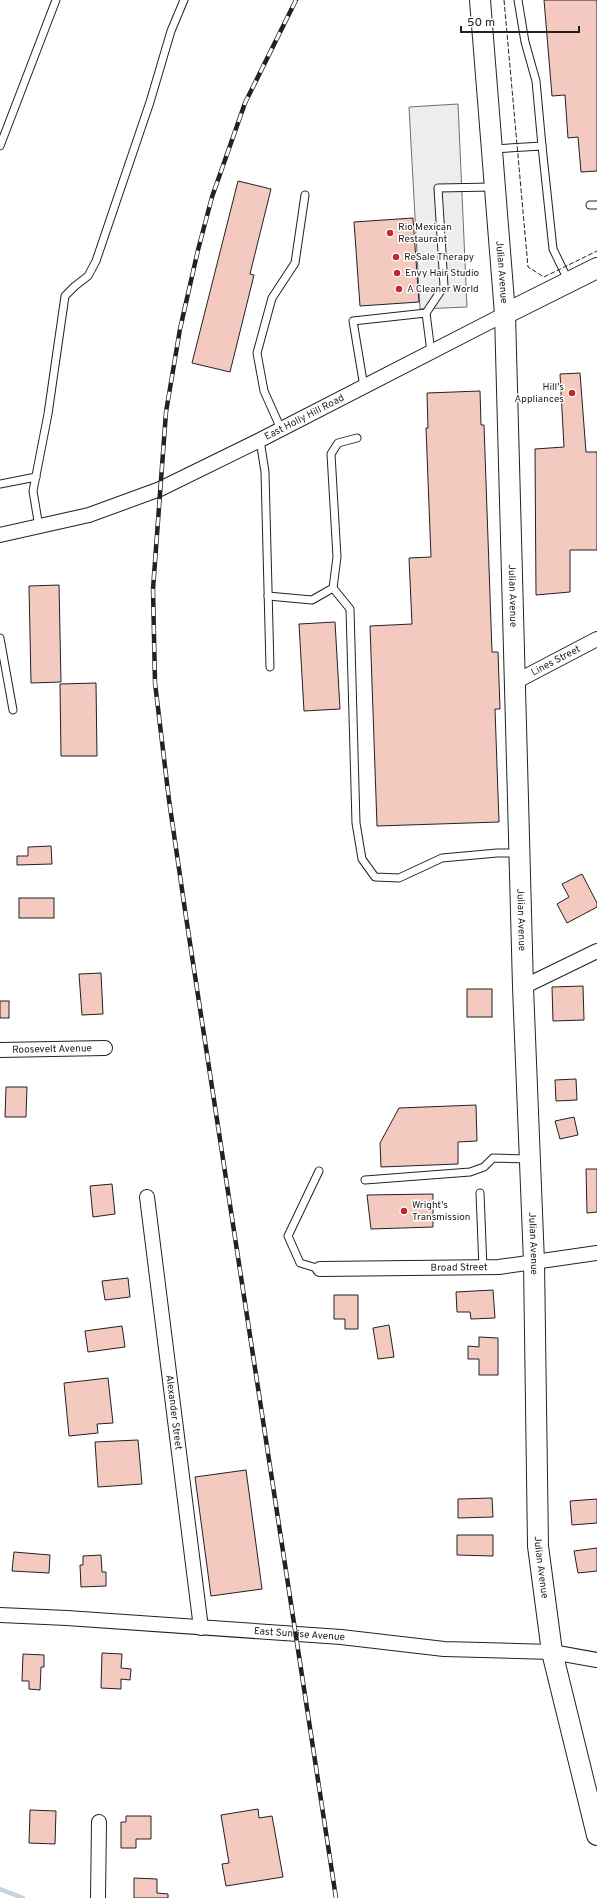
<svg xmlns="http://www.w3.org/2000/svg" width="597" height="1898" viewBox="0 0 597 1898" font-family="Overpass,sans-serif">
  <rect width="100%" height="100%" fill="#fff"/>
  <polygon fill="#ededed" stroke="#6f6f6f" points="458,104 467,307 420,309 409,107"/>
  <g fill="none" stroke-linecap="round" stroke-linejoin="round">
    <polyline stroke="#c7d3dd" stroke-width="4.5" points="0,1889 23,1898"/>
  </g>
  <g fill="#f3c9c0" stroke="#222">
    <polygon points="544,0 597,0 597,171 581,172 578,137 568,138 565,95 552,96"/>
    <polygon points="238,181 271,189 250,274 254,275 230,372 192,363"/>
    <polygon points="413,218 419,302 360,306 354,222"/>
    <polygon points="580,373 586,452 597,452 597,550 570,550 570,592 536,595 535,449 564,447 560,374"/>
    <polygon points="480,391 481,425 484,425 492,652 498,652 500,709 495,709 499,822 377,826 370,626 412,624 409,558 431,557 426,428 428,428 427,393"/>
    <polygon points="59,585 61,682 31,683 29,586"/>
    <polygon points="335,622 340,709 304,711 299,624"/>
    <polygon points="96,683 97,756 61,756 60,684"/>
    <polygon points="51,846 52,864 17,865 17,856 28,856 28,847"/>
    <polygon points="582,874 597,903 597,907 567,923 557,904 569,897 562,884"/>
    <rect x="19" y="898" width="35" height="20"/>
    <polygon points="101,973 103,1014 82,1015 79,974"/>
    <polygon points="583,986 584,1020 553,1021 552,987"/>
    <rect x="467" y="989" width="25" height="28"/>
    <rect x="0" y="1001" width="9" height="17"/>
    <polygon points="576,1079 577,1100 556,1101 555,1080"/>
    <polygon points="6,1087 27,1087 26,1117 5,1117"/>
    <polygon points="476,1105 477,1141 458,1142 458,1164 381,1167 380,1143 399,1108"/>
    <polygon points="574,1117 578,1135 560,1139 555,1121"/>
    <polygon points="586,1169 597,1169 597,1212 587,1213"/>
    <polygon points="112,1184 115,1214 93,1217 90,1186"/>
    <polygon points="433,1194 433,1227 371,1229 367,1195"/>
    <polygon points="128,1278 130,1297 105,1300 102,1281"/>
    <polygon points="493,1290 495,1318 471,1319 470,1312 457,1312 456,1292"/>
    <polygon points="334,1295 358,1295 358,1329 345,1329 345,1319 334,1319"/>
    <polygon points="389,1325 394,1357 378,1359 373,1328"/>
    <polygon points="122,1326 125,1347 88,1352 85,1331"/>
    <polygon points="479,1337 498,1338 498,1375 479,1375 479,1359 468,1359 468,1346 479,1347"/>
    <polygon points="108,1378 113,1423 97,1424 98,1433 69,1436 64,1383"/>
    <polygon points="138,1440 142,1484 98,1487 95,1442"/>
    <polygon points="246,1470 262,1589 211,1596 195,1477"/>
    <polygon points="492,1498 493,1517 458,1518 458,1499"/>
    <polygon points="597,1499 597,1523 572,1525 570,1501"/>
    <polygon points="457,1535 493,1535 493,1556 457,1555"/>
    <polygon points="597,1548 597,1571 578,1573 574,1551"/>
    <polygon points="14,1552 50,1555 49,1573 12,1571"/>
    <polygon points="101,1555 102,1572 106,1572 106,1586 81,1587 80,1565 83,1565 83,1556"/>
    <polygon points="102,1653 122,1654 121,1668 131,1669 130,1680 121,1679 121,1689 101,1688"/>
    <polygon points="23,1654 44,1655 44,1667 41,1667 40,1690 29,1689 29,1681 22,1681"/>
    <polygon points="258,1809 259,1818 272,1816 283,1877 226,1886 222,1864 229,1863 221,1815"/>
    <polygon points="30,1810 56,1811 55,1844 29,1843"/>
    <polygon points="126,1816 151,1816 151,1839 136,1839 136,1848 121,1848 121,1822 126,1822"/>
    <polygon points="134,1878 157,1879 157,1893 168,1894 168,1898 134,1898"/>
  </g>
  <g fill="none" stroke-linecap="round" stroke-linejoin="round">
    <g stroke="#222" stroke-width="9">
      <g id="lane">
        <polyline points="518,0 525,42 536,81 542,146"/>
        <polyline points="0,146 56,0"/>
        <polyline points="493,149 542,146 553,249 568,280"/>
        <polyline points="590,205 597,205"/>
        <polyline points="426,313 444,286 438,188 493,187"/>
        <polyline points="364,387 353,321 426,313 431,352"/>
        <polyline points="281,429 264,391 257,353 272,298 295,263 305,195"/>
        <polyline points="260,440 265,472 270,667"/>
        <polyline points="0,484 36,477"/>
        <polyline points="39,527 33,491 48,414 65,296 75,286 88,276 96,261 150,102 171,31 184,0"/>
        <polyline points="333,588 350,609 356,823 362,859 375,877 399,878 442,858 497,853 519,853"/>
        <polyline points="268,596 312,600 333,588 337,557 331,454 338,443 357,438"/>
        <polyline points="0,638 13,710"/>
        <polyline points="319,1171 288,1236 300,1263 320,1269"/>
        <polyline points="365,1180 470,1172 484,1167 493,1158 529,1159"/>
        <polyline points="480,1193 483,1268"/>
      </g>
    </g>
    <g stroke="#222" stroke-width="16">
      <g id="street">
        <path id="s1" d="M 0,535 L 89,515 L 160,489 L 260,440 L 505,314"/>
        <path id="s2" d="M 515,682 L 597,639"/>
        <polyline points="523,987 597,951"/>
        <path id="s3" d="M 0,1050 L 105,1048"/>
        <path id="s4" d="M 147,1197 L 201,1628"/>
        <path id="s5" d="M 320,1269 L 499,1267 L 597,1253"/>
        <path id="s6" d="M 0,1615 L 67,1618 L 341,1637 L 444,1649 L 552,1652 L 597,1660"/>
        <polyline points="98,1898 99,1822"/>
      </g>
    </g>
    <g stroke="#222" stroke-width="22">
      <g id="secondary">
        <path id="s7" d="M 480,0 L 505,314 L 523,987 L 534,1262 L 538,1546 L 552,1652 L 597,1835"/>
        <polyline points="505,314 597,268"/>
      </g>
    </g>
    <use href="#lane" stroke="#fff" stroke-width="7"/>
    <use href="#street" stroke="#fff" stroke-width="14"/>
    <use href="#secondary" stroke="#fff" stroke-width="20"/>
    <g stroke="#222" stroke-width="4.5">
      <polyline id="rail" points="296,0 245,103 212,197 198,250 180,329 166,412 153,589 155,683 169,800 186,917 336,1898"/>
    </g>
    <use href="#rail" stroke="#fff" stroke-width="3" stroke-dasharray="9" stroke-linecap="butt"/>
    <polyline stroke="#222" stroke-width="1" stroke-dasharray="5 2" stroke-linecap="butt" points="504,0 528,267 544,277 597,251"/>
  </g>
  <g fill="#c62828" stroke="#fff" stroke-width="1.5">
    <circle cx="390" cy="233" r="4"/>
    <circle cx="396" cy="257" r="4"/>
    <circle cx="397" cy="273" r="4"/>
    <circle cx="399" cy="289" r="4"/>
    <circle cx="572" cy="393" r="4"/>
    <circle cx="404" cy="1211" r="4"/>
  </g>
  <g text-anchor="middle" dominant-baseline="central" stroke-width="3" stroke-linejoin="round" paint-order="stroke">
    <g font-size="10" fill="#222" stroke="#fff" text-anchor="start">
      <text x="398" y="227">Rio Mexican<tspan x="398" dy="12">Restaurant</tspan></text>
      <text x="404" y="257">ReSale Therapy</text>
      <text x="405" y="273">Envy Hair Studio</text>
      <text x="407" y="289">A Cleaner World</text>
      <text x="564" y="387" text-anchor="end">Hill's<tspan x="564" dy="12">Appliances</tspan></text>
      <text x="412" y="1205">Wright's<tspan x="412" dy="12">Transmission</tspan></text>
    </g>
    <g font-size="10" fill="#222" stroke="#fff">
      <text stroke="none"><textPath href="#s7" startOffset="273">Julian Avenue</textPath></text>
      <text stroke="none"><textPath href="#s1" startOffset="328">East Holly Hill Road</textPath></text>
      <text stroke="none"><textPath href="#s7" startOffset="597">Julian Avenue</textPath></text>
      <text stroke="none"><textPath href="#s2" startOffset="46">Lines Street</textPath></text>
      <text stroke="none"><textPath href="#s7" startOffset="921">Julian Avenue</textPath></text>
      <text stroke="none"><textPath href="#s3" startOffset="52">Roosevelt Avenue</textPath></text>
      <text stroke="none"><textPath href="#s7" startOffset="1245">Julian Avenue</textPath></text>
      <text stroke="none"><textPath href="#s5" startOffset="139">Broad Street</textPath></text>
      <text stroke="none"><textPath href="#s4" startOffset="217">Alexander Street</textPath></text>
      <text stroke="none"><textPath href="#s7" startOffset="1569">Julian Avenue</textPath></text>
      <text stroke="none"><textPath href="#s6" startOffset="300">East Sunrise Avenue</textPath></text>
    </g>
  </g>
  <path d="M461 26v6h118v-6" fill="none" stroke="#222222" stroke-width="2"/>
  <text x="467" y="26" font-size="12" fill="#222222" stroke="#ffffff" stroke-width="3" paint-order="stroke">50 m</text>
</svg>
